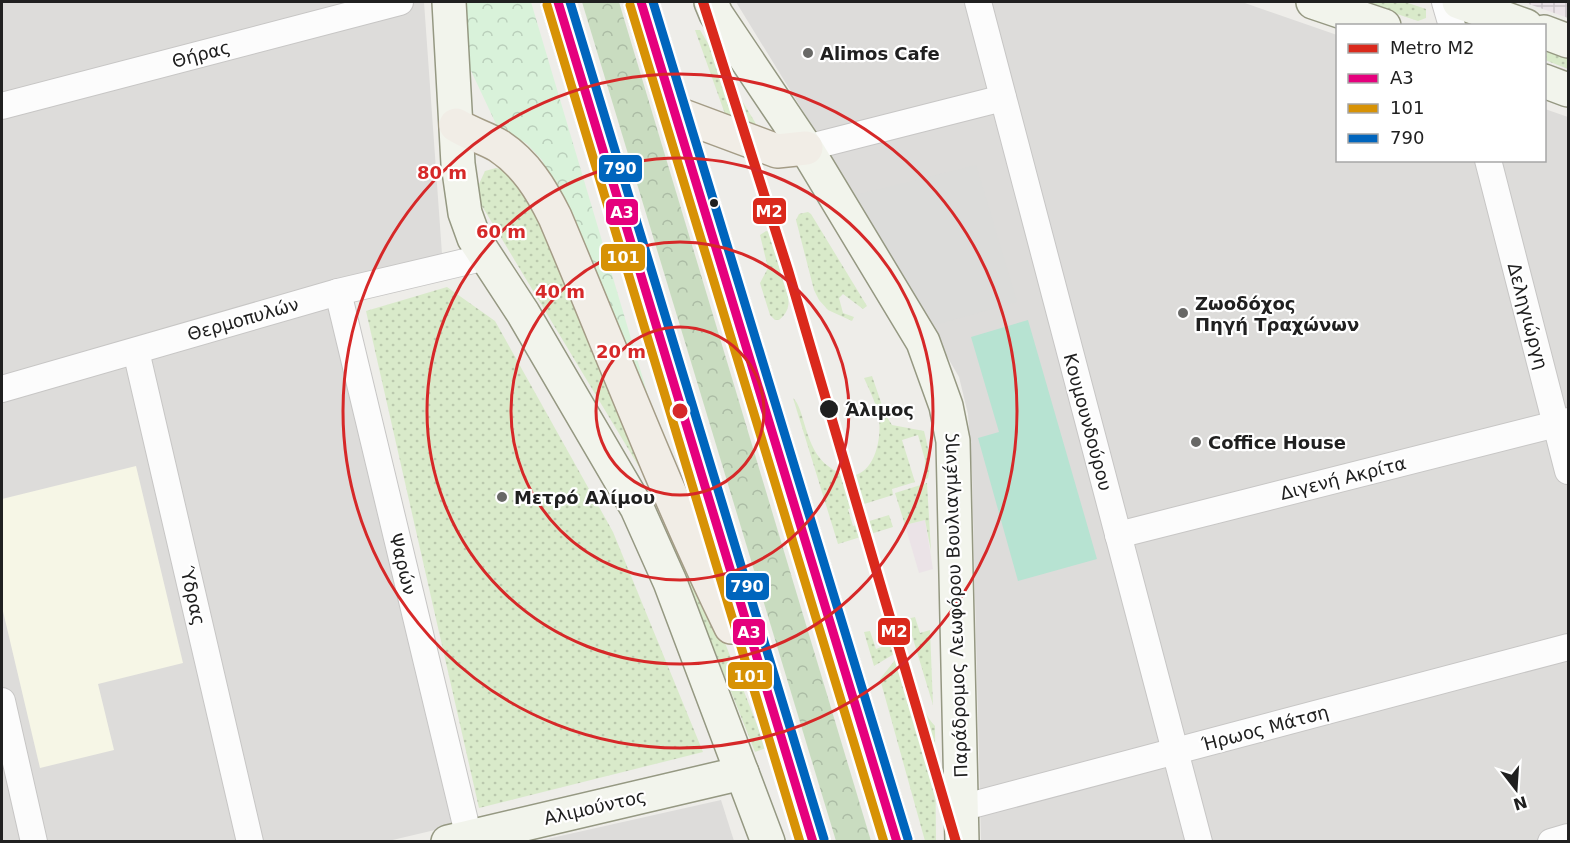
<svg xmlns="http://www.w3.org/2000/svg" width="1570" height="843" viewBox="0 0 1570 843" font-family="'DejaVu Sans',sans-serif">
  <defs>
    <pattern id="industrial-grid" width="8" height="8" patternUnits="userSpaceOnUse" patternTransform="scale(1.5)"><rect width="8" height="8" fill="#ebe3e7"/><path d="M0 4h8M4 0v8" fill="none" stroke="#c9c2c6"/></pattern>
    <pattern id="grass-dots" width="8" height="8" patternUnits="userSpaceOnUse" patternTransform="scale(1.5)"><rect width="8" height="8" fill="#d9eaca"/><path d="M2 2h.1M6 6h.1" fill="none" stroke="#bac8ad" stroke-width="1.8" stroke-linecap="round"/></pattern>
    <pattern id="forest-crowns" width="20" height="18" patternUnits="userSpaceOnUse" patternTransform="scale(1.5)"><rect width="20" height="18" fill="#c9dcc0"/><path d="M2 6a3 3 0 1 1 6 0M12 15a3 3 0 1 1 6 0" fill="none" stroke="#acbca5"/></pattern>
    <pattern id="park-crowns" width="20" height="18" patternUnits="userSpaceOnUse" patternTransform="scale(1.5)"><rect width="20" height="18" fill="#d9f2da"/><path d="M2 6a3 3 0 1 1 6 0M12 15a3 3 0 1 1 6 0" fill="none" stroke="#bacfbb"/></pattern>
  </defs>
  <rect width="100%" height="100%" fill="#eeede9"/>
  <g fill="#dddcda">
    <polygon points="2,2 424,2 443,268 334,295 452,826 384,842 2,842"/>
    <polygon points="736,2 1242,2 1337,35 1338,160 1544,160 1545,109 1568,117 1568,841 981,841 972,473 968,414 959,377 844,178"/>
    <polygon points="721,800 734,841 538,841"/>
  </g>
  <polygon fill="url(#industrial-grid)" points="1523,2 1568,2 1568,18"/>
  <polygon fill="#f6f6e6" points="136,466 183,663 98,684 114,750 40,768 2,607 2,499"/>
  <polygon fill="#dcdcda" points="976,165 1017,302 935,325 855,195"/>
  <polygon fill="#ebe3e7" points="925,520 933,569 919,573 905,525"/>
  <g fill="url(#grass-dots)">
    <polygon points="1361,2 1405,2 1426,9 1426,18 1418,21"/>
    <polygon points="695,30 700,30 756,124 753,125 725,114"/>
    <polygon points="1545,50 1568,59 1568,69 1545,60"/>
    <polygon points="496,168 507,171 536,193 679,525 766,748 755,752 647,480 479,201 479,184 485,171"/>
    <polygon points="808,212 811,214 867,306 863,309 843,294 839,298 843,313 854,317 852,321 828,310 819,300 814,290 796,220 799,214"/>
    <path d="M 766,231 L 770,232 C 776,246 777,261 781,275 C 786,292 796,306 779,320 L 775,320 L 770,315 L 760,283 L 768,268 L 760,235 Z"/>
    <polygon points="447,287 495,321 613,532 703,752 479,808 366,311"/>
    <path d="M 872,376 L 885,414 L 892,425 L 924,431 C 928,447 932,462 928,478 L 924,480 L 925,460 L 918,435 L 902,440 L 915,482 L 892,489 L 893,495 L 848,509 L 853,526 L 889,515 L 893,527 L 838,544 L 793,398 C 805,408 804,448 828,466 C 867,497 885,446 878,413 C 875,401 869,389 864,378 Z"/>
    <polygon points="927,483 931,551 925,520 905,525 895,493"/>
    <polygon points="915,617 920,633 930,630 933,705 907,619"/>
    <polygon points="890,625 897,648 894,654 874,666 864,632 870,631 876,649 889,644 884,627"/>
    <path d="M 902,658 C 922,673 914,704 935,726 L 936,841 L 925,841 L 880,679 L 895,660 Z"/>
  </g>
  <polygon fill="url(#forest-crowns)" points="582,2 619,2 871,841 836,841"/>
  <polygon fill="url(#park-crowns)" points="453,2 531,2 660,436 542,160 527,144 496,124 465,58"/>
  <polygon fill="#b7e3d2" points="1028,320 1097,559 1018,581 978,438 999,432 971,337"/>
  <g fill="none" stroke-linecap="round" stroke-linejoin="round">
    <g stroke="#c7c6c5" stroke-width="28">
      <g id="street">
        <polyline points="978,2 1199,842"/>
        <polyline points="1445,2 1452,26"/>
        <polyline points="2,106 400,2"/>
        <polyline points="806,148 1003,98"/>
        <polyline points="1488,160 1568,471"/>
        <polyline points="338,292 470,842"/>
        <polyline points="136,351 250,842"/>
        <polyline points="2,389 338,292 486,257"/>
        <polyline points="1118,535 1568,421"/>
        <polyline points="2,701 34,842"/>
        <polyline points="961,808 1568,647"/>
        <polyline points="1551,842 1568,837"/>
      </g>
    </g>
    <g stroke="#959882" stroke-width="36">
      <g id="secondary">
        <polyline points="449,2 458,164 465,213 474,238 523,313 637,508 670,582 768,842"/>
        <polyline points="711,2 716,14 806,148 923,342 946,406 953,441 962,842"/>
        <polyline points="1313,2 1384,26"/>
        <polyline points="1459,2 1526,26"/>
        <polyline points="1544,32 1568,41"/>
        <polyline points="1544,81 1568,90"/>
        <polyline points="448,842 742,773"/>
      </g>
    </g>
    <g stroke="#a49c86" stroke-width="36">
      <g id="primary">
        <polyline points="558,2 813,842"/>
        <polyline points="641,2 897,842"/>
        <polyline points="675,113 777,151 806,148"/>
        <path d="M 456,125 C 470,134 486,138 499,146 C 526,164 541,189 555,217 C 613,354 666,494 731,627"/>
      </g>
    </g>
    <use href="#street" stroke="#fcfcfc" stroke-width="26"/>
    <use href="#secondary" stroke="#f2f4ec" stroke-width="33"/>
    <use href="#primary" stroke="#f1ede6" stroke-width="33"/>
    <g stroke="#fff" stroke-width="14">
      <g id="bus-1">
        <polyline points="558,2 813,842"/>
        <polyline points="641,2 897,842"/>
      </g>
    </g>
    <g stroke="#fff" stroke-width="14">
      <g id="bus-2">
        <polyline points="547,5 800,842"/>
        <polyline points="630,5 884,842"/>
      </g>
    </g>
    <g stroke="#fff" stroke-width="14">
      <g id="bus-3">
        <polyline points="570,2 824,839"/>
        <polyline points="653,2 908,839"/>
      </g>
    </g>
    <use href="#bus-1" stroke="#e5007d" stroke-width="9"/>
    <use href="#bus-2" stroke="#d79205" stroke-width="9"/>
    <use href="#bus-3" stroke="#0065bd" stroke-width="9"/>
    <g stroke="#fff" stroke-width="15">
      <polyline id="metro-1" points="703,2 788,270 956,842"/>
    </g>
    <use href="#metro-1" stroke="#da291c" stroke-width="10"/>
  </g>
  <g fill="none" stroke="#d62828" stroke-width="3">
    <circle cx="680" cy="411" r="84"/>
    <circle cx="680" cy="411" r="169"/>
    <circle cx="680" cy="411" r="253"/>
    <circle cx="680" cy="411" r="337"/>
  </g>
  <g fill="#686866" stroke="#fff" stroke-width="2">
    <circle cx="808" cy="53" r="6"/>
    <circle cx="1183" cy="313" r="6"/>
    <circle cx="1196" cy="442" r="6"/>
    <circle cx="502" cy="497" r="6"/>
  </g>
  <g fill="#202020" stroke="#fff" stroke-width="2">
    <circle cx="714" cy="203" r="5"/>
    <circle cx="829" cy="409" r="10"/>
  </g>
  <g text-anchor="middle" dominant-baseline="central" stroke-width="4.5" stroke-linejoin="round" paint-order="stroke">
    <g font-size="18" font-weight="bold" fill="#202020" stroke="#fff" text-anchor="start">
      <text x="820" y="53">Alimos Cafe</text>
      <text x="1195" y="303">Ζωοδόχος<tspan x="1195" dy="21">Πηγή Τραχώνων</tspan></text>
      <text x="1208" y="442">Coffice House</text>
      <text x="514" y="497">Μετρό Αλίμου</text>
    </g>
    <g font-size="18" fill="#202020" stroke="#fff">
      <text transform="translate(201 54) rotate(-15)">Θήρας</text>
      <text transform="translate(1528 316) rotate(75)">Δεληγιώργη</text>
      <text transform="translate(243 319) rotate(-16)">Θερμοπυλών</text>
      <text transform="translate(1088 422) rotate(75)">Κουμουνδούρου</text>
      <text transform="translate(1343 478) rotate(-14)">Διγενή Ακρίτα</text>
      <text transform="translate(403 564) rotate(76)">Ψαρών</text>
      <text transform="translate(193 596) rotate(77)">Ύδρας</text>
      <text transform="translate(955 605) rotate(-92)">Παράδρομος Λεωφόρου Βουλιαγμένης</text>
      <text transform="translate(1265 728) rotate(-15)">Ήρωος Μάτση</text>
      <text transform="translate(595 807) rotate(-13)">Αλιμούντος</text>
    </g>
    <g font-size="18" font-weight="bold" fill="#202020" stroke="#fff" text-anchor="start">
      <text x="845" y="409">Άλιμος</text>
    </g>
  </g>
  <circle cx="680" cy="411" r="9" fill="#d62828" stroke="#fff" stroke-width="3"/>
  <g font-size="18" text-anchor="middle" font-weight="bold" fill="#d62828" stroke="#fff" stroke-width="4.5" stroke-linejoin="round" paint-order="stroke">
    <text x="442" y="179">80 m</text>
    <text x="501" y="238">60 m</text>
    <text x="560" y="298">40 m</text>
    <text x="621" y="358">20 m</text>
  </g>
  <g stroke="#fff" stroke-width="2">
    <rect x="598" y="154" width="45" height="29" rx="6" fill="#0065bd"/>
    <rect x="752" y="197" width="35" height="28" rx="6" fill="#da291c"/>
    <rect x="605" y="198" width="34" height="28" rx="6" fill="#e5007d"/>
    <rect x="600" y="243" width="46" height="29" rx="6" fill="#d79205"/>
    <rect x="725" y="572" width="45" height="29" rx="6" fill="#0065bd"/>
    <rect x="877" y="617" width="34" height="29" rx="6" fill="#da291c"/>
    <rect x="732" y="618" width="34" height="28" rx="6" fill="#e5007d"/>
    <rect x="727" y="661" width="46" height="29" rx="6" fill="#d79205"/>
  </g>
  <g font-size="16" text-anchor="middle" font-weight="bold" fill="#fff">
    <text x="620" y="174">790</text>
    <text x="769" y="217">Μ2</text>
    <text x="622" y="218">Α3</text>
    <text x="623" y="263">101</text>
    <text x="747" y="592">790</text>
    <text x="894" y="637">Μ2</text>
    <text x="749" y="638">Α3</text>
    <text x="750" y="682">101</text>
  </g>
  <rect width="1570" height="843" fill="none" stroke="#202020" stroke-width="6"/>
  <rect x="1336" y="24" width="210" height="138" fill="#ffffff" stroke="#a6a6a6" stroke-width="1.5"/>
  <rect x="1348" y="44" width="30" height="9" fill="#da291c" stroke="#a6a6a6" stroke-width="1.5"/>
  <text x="1390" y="54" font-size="18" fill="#202020">Metro Μ2</text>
  <rect x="1348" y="74" width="30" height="9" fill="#e5007d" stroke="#a6a6a6" stroke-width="1.5"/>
  <text x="1390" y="84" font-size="18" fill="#202020">Α3</text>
  <rect x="1348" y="104" width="30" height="9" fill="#d79205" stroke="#a6a6a6" stroke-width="1.5"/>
  <text x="1390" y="114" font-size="18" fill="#202020">101</text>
  <rect x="1348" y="134" width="30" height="9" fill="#0065bd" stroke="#a6a6a6" stroke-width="1.5"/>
  <text x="1390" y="144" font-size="18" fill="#202020">790</text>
  <g transform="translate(1516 789) rotate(163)" stroke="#ffffff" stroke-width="4.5" paint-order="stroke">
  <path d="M0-4.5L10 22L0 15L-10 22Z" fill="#202020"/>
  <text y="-9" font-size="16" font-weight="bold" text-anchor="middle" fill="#202020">N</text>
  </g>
</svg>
